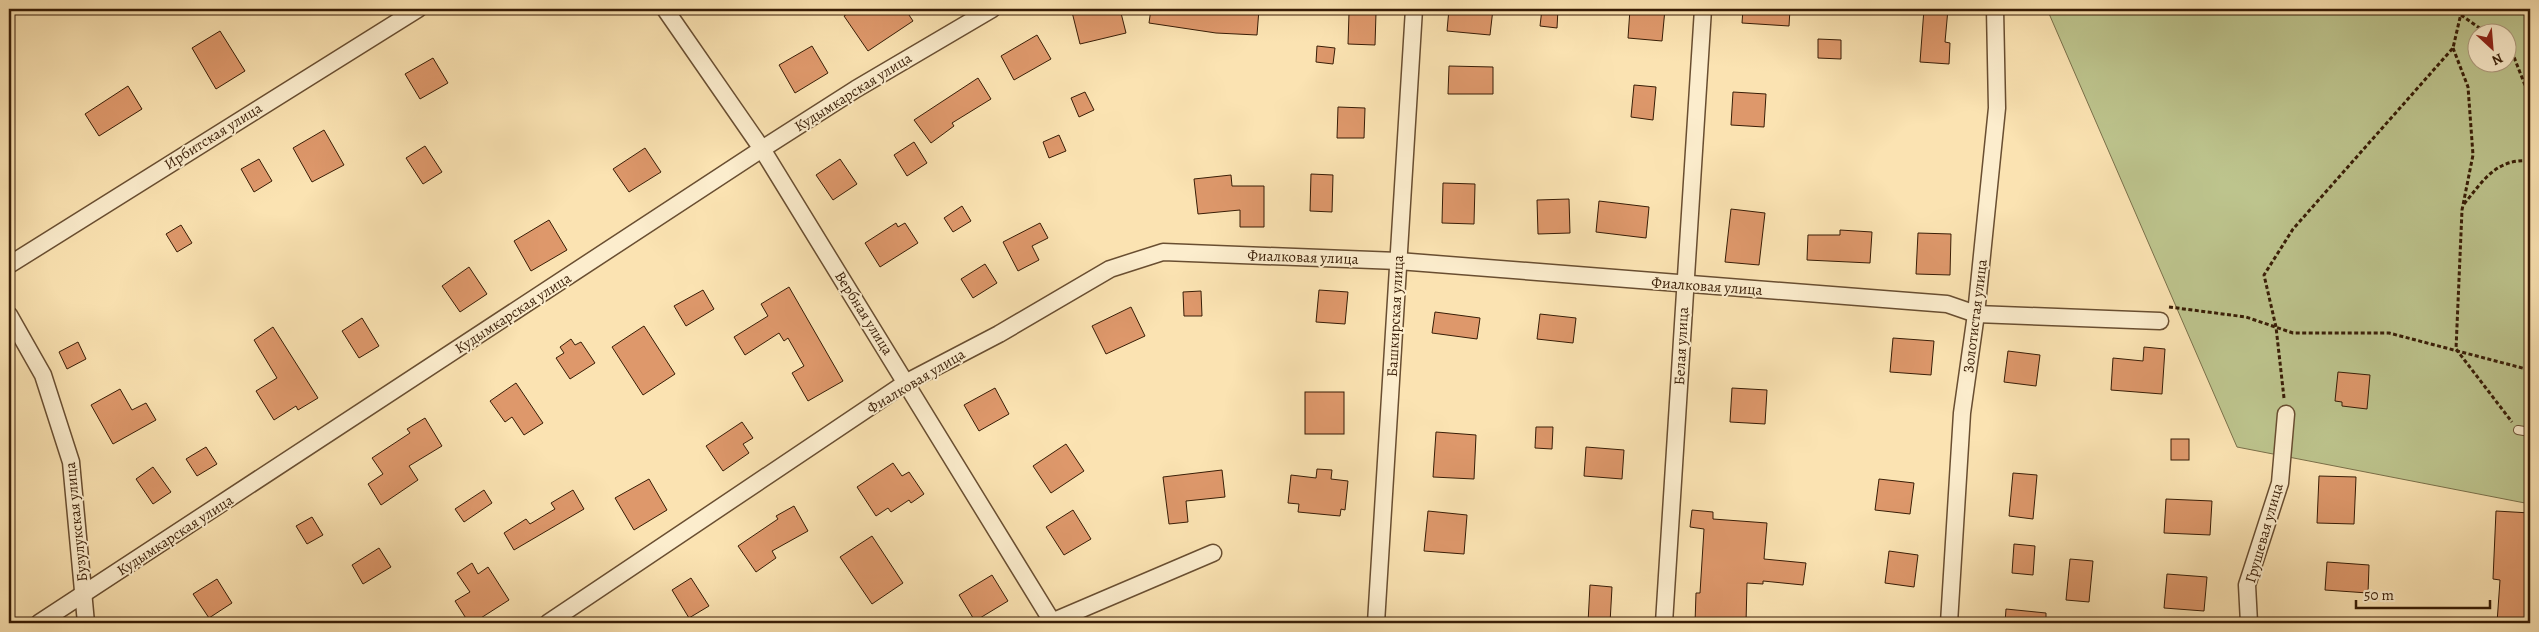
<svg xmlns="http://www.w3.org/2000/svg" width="2539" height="632" viewBox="0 0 2539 632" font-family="Alegreya,serif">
  <rect width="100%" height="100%" fill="#fbe3b2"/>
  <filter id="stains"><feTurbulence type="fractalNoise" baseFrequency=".004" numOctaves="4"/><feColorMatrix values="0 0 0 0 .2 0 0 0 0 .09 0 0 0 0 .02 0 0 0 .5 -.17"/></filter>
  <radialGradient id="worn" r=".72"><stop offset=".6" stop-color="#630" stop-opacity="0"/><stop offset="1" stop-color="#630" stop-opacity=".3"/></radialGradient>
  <path fill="#bdc48d" stroke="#7a704a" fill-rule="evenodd" d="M 2047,9 L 2530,9 L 2530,504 L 2237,447 ZM 2476,32 L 2506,32 L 2506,62 L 2476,62 Z"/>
  <g fill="#de986b" stroke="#381d06">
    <polygon points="855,9 905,9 913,21 868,51 844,16"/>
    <polygon points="1086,9 1120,9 1126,33 1080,44 1072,12"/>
    <polygon points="1151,9 1259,9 1257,35 1216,33 1149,23"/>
    <polygon points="1449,9 1493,9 1490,35 1447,31"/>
    <polygon points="1542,9 1558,9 1557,28 1540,26"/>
    <polygon points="1630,9 1665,9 1662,41 1628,38"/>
    <polygon points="1743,9 1790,9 1789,26 1742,23"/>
    <polygon points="1924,9 1948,9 1945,42 1950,43 1949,64 1920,62"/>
    <polygon points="1349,13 1376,13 1375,45 1348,44"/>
    <polygon points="220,31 245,71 216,89 192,48"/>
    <polygon points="1037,35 1051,59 1014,80 1001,56"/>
    <polygon points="1818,39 1841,40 1841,59 1818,58"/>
    <polygon points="812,46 828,73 795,93 779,65"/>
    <polygon points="1317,46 1335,48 1333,64 1316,62"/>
    <polygon points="433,58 448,83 420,99 405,74"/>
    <polygon points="1449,66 1493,67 1493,94 1448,94"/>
    <polygon points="978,78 991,99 952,123 954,126 931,143 914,120"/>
    <polygon points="1634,85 1656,87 1653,120 1631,117"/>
    <polygon points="128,86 142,109 99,136 85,114"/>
    <polygon points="1085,92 1094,110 1079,117 1071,98"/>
    <polygon points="1733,92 1766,94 1764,127 1731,125"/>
    <polygon points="1338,107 1365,108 1364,138 1337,138"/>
    <polygon points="324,130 344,165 312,182 293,148"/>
    <polygon points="1059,135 1066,151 1049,158 1043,142"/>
    <polygon points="914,142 927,163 907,176 894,155"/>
    <polygon points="425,146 442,172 423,184 406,158"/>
    <polygon points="645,148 661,172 629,192 613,169"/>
    <polygon points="259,159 272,181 254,192 241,169"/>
    <polygon points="840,159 857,184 833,200 816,175"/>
    <polygon points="1311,174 1333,175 1332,212 1310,211"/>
    <polygon points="1231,175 1232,186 1264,186 1264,227 1240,227 1240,210 1198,214 1194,179"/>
    <polygon points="1443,183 1475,184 1474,224 1442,223"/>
    <polygon points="1569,199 1570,233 1538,234 1537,200"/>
    <polygon points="1599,201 1649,207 1646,238 1596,232"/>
    <polygon points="962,206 971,221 953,232 944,218"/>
    <polygon points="1731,209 1765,213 1759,265 1725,262"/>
    <polygon points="549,220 567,250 531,271 514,241"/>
    <polygon points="896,223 898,227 905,223 918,243 880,267 865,243"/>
    <polygon points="1040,223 1048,238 1032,246 1039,260 1018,271 1003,242"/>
    <polygon points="181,225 192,243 177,252 166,234"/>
    <polygon points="1840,230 1872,232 1870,263 1807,260 1808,235 1840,235"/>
    <polygon points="1918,233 1951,234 1950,275 1916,274"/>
    <polygon points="985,264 997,283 973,298 961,279"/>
    <polygon points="469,267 487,294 460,312 442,286"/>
    <polygon points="789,287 843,381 808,401 792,373 804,366 788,338 784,341 779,333 745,355 734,337 768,316 761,304"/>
    <polygon points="703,290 714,309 686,326 674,306"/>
    <polygon points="1319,290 1348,292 1345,324 1316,322"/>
    <polygon points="1201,291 1202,316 1184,316 1183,292"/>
    <polygon points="1131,307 1145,336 1106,354 1092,326"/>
    <polygon points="1435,312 1480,318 1477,339 1432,333"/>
    <polygon points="1540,314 1576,318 1573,343 1537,339"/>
    <polygon points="362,318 379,346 359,358 342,331"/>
    <polygon points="644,326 675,374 643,395 612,347"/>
    <polygon points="273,327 318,398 298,410 296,406 274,420 256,391 277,378 254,340"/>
    <polygon points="1893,338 1934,341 1931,375 1890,372"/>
    <polygon points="571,339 575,345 581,342 595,363 570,379 556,358 564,353 560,347"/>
    <polygon points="78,342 86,359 67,369 59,352"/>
    <polygon points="2144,347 2165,349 2162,394 2111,390 2113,358 2143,361"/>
    <polygon points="2008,351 2040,355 2036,386 2004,382"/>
    <polygon points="2338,372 2370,375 2367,409 2342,406 2342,402 2335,401"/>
    <polygon points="516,383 543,423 524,435 512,417 505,422 490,401"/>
    <polygon points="995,388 1009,414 979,431 964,405"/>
    <polygon points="1732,388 1767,390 1765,424 1730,422"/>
    <polygon points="120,389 132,410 146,403 156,420 113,444 91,405"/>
    <rect x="1305" y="392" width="39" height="42"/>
    <polygon points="425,418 442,446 409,466 418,480 381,505 368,484 383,474 372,458 410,433 407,429"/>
    <polygon points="742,422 753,438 743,444 749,453 723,471 706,446"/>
    <polygon points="1536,427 1553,427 1552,449 1535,448"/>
    <polygon points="1436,432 1476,435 1474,479 1433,477"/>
    <rect x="2171" y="439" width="18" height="21"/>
    <polygon points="1066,444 1084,471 1051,493 1033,466"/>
    <polygon points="206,447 217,464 197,476 186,459"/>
    <polygon points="1586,447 1624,450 1622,479 1584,476"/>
    <polygon points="893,463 902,476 909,472 924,494 911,503 909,500 891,512 888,508 876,516 857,487"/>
    <polygon points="153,467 171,492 153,504 136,479"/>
    <polygon points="1317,469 1332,470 1331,479 1348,481 1345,510 1341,509 1340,516 1298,512 1299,504 1288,503 1291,475 1316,478"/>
    <polygon points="1222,470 1225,497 1186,501 1188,522 1169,524 1163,477"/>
    <polygon points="2013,473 2037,475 2033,519 2009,516"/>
    <polygon points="2319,476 2356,477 2354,524 2317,523"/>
    <polygon points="649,479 667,510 634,530 615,498"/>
    <polygon points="1879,479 1914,483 1910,514 1875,510"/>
    <polygon points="484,490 492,503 464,522 455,509"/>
    <polygon points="573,490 584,509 514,550 504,533 526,519 530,524 555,509 551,503"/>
    <polygon points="2166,499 2212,501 2210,535 2164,533"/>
    <polygon points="794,506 808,531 772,551 776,558 756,572 738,546 778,519 776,516"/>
    <polygon points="1073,510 1091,539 1064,555 1046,527"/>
    <polygon points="1692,510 1713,512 1713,519 1767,523 1764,559 1806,563 1803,585 1763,581 1763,584 1747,583 1746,623 1695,623 1696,593 1700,593 1704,529 1690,527"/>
    <polygon points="1428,511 1467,515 1464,554 1424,551"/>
    <polygon points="2496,511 2530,513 2530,582 2527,623 2497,623 2500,580 2493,579"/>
    <polygon points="312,517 323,535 307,544 296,526"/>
    <polygon points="872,536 903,583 872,604 840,557"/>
    <polygon points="2014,544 2035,546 2033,575 2012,573"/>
    <polygon points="379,548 391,567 363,584 352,565"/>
    <polygon points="1889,551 1918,555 1914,587 1885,583"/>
    <polygon points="2070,559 2093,561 2089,602 2066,600"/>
    <polygon points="2327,562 2369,565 2368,593 2325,590"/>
    <polygon points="472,563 478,574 488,567 509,600 473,623 469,623 455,601 470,592 457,573"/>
    <polygon points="2167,574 2207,577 2204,611 2164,608"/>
    <polygon points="992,575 1008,601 975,621 959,595"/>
    <polygon points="691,578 709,606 689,618 672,590"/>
    <polygon points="217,579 232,603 209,618 193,594"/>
    <polygon points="1590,585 1612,587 1610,623 1588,623"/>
    <polygon points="2006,609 2046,613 2046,623 2005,623"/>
  </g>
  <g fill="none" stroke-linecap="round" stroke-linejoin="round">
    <g stroke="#694e31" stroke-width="10">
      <polyline id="service" points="2518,430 2530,432"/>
    </g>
    <g stroke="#694e31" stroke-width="19">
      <g id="minor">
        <polyline points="665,9 762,149 1053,623"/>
        <polyline points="9,265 418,9"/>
        <polyline points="9,315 43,375 71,462 86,623"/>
        <polyline points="39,623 762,149 856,89 992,9"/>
        <polyline points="548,623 907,382 999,334 1110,269 1163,252 1398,261 1947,304 1976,314 2160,321"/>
        <polyline points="1049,623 1213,553"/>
        <polyline points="1376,623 1414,9"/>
        <polyline points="1664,623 1703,9"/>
        <polyline points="1949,623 1962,413 1976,314 1997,108 1995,9"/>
        <polyline points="2249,623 2247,585 2280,483 2286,414"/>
      </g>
    </g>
    <g stroke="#381d06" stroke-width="3" stroke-dasharray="4 2.5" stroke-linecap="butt">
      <polyline points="2525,9 2530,30"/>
      <polyline points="2461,15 2485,32"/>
      <polyline points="2453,48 2468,87 2473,155 2462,210 2456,349 2512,422"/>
      <polyline points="2506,48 2512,52 2530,98"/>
      <path d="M 2464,204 C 2483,181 2496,158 2530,161"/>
      <polyline points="2169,307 2246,317 2293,333 2389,333 2530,370"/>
      <polyline points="2284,398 2276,327 2264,275 2293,229 2453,48 2462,9"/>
    </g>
    <use href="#service" stroke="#fcedcd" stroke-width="8"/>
    <use href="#minor" stroke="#fcedcd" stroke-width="16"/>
  </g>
  <g text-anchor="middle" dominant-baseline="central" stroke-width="4" stroke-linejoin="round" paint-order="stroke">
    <g font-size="15" fill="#381d06" stroke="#fcedcd">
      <text transform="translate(853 92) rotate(-32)">Кудымкарская улица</text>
      <text transform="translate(213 136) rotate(-32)">Ирбитская улица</text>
      <text transform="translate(1303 257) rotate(2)">Фиалковая улица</text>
      <text transform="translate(1707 286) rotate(4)">Фиалковая улица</text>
      <text transform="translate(513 313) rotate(-33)">Кудымкарская улица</text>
      <text transform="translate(864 313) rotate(58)">Вербная улица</text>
      <text transform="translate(1395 316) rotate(-87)">Башкирская улица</text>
      <text transform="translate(1975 316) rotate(-83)">Золотистая улица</text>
      <text transform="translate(1681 346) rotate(-87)">Белая улица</text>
      <text transform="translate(916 381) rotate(-31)">Фиалковая улица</text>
      <text transform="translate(76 522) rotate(-96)">Бузулукская улица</text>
      <text transform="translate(2264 533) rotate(-74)">Грушевая улица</text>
      <text transform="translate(175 535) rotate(-33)">Кудымкарская улица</text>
    </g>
  </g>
  <rect width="2539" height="632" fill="none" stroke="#fbe3b2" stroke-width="30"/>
  <rect x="10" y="10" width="2519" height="612" fill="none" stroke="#381d06" stroke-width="2.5"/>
  <rect x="15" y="15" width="2509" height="602" fill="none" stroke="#381d06"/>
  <g transform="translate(2492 48) rotate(154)"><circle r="24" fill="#fcedcd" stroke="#ae9a7d"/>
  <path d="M0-4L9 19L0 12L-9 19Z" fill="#8f2418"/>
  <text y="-8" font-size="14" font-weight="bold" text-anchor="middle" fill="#381d06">N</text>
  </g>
  <path d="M2356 600v8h134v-8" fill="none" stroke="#381d06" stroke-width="2.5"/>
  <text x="2364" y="600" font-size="15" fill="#381d06" stroke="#fcedcd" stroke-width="4" paint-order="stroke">50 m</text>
  <rect width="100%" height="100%" filter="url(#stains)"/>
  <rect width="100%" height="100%" fill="url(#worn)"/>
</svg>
